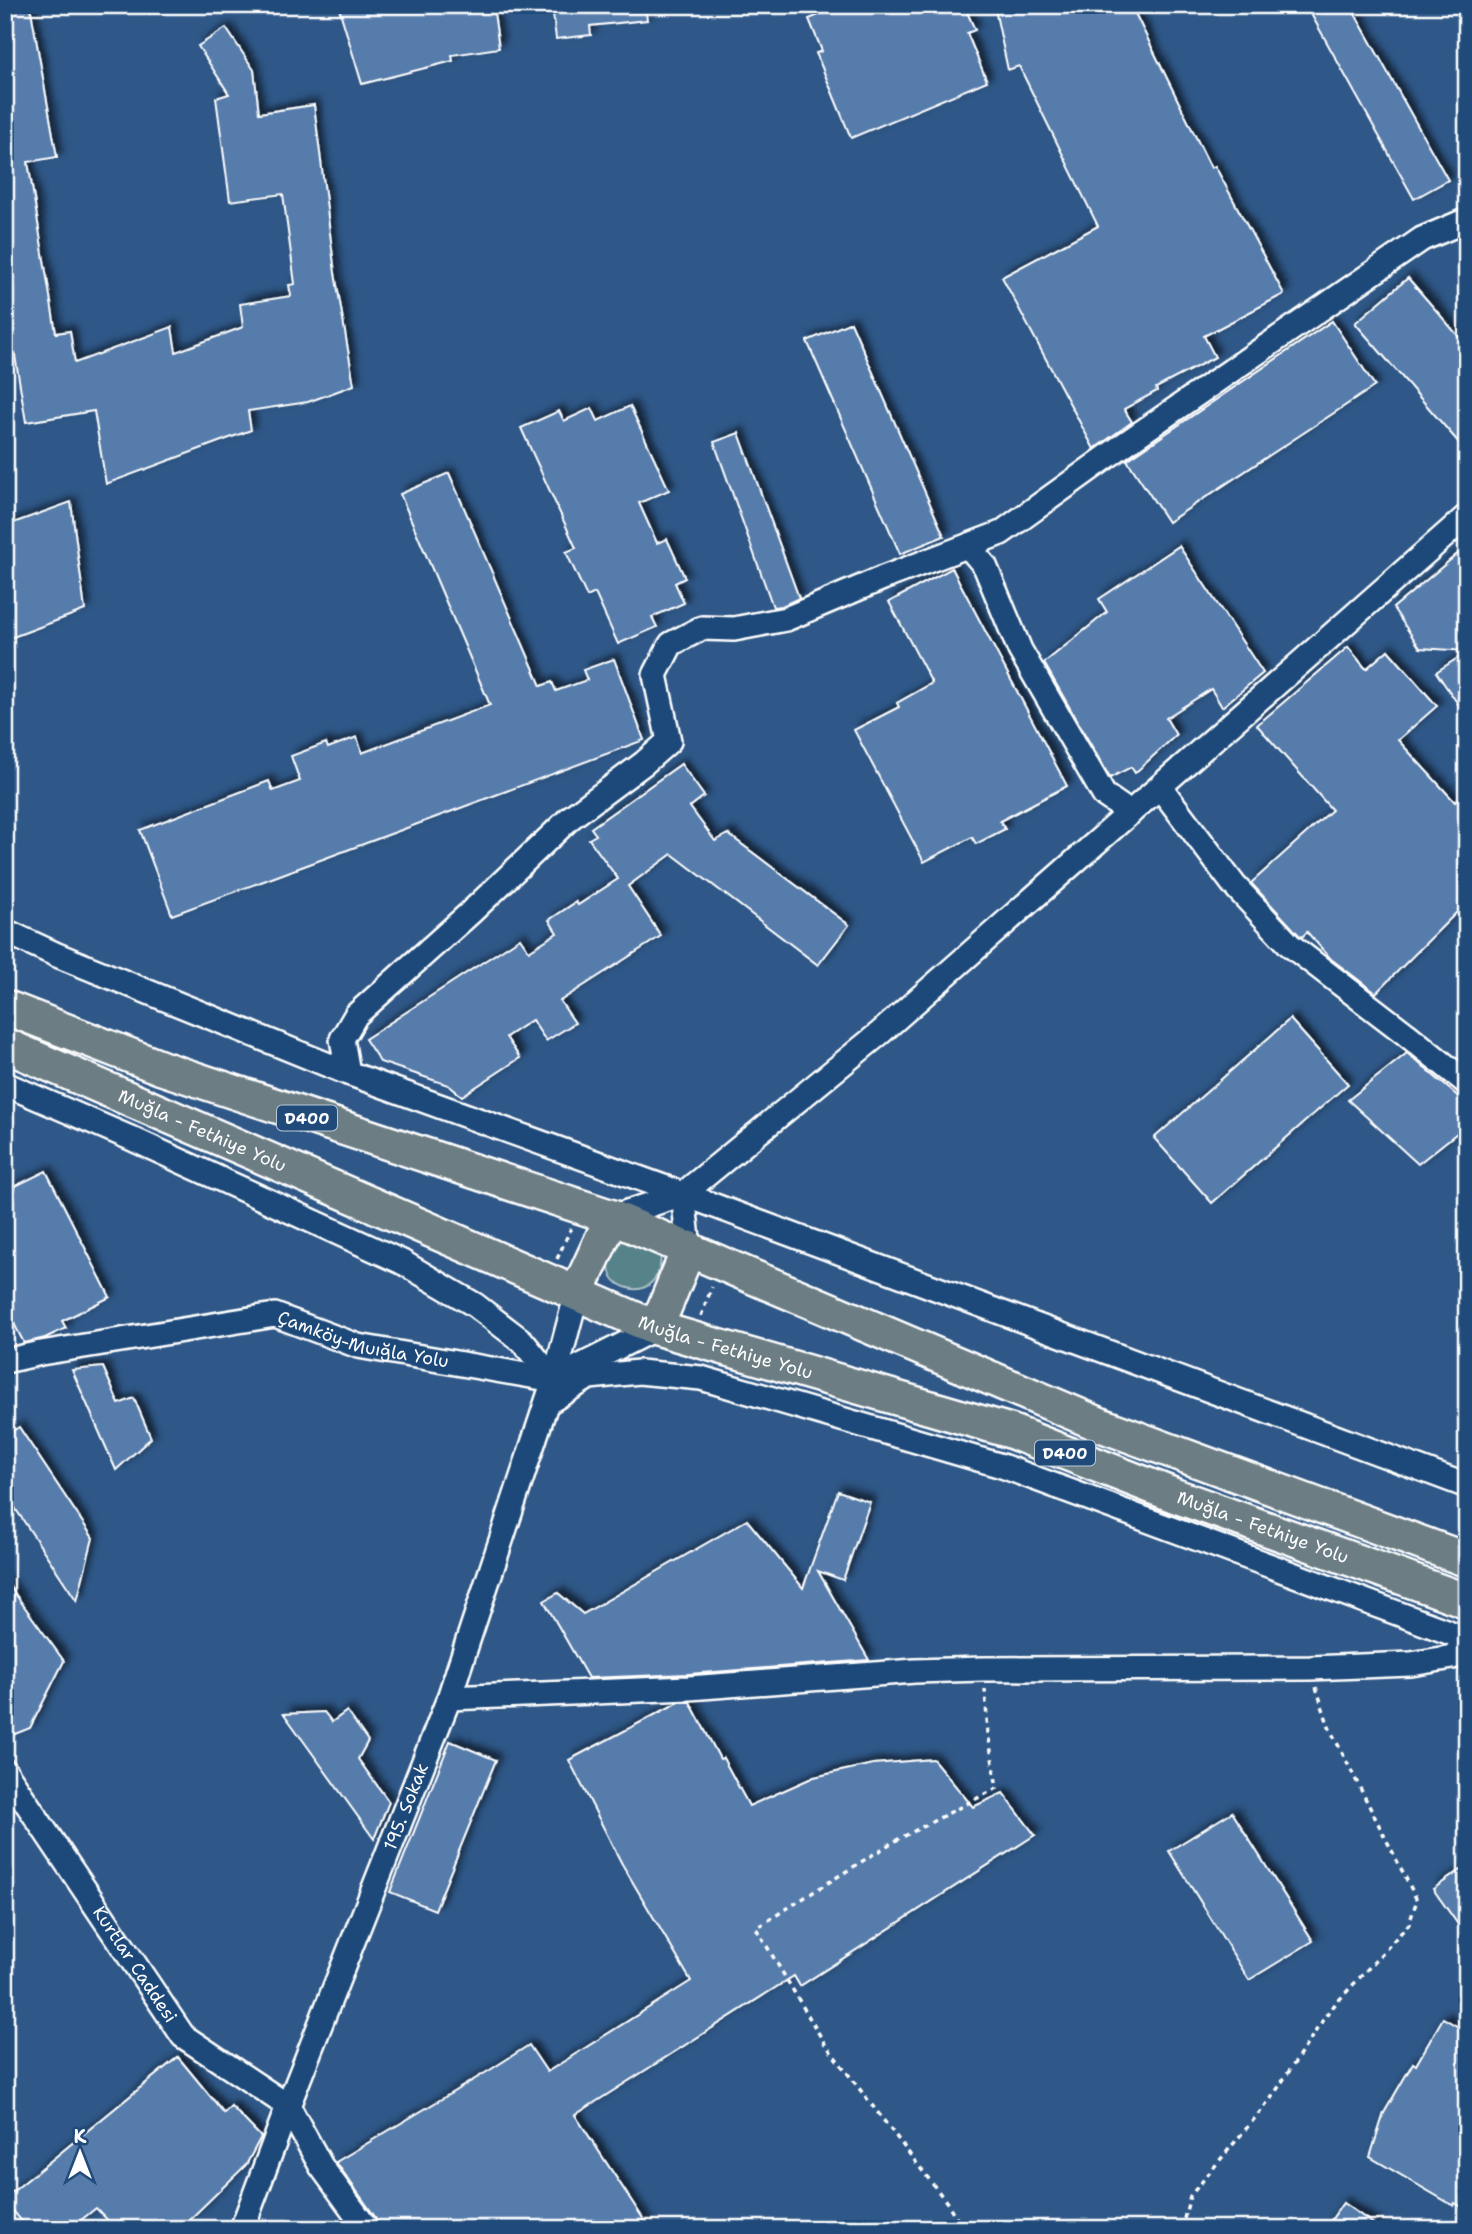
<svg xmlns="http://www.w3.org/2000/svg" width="1472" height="2234" viewBox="0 0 1472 2234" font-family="'Shantell Sans',sans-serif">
  <defs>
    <filter id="shadow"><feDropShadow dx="5" dy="-5" stdDeviation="3.5" flood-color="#0009"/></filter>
  </defs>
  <rect width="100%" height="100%" fill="#2f5888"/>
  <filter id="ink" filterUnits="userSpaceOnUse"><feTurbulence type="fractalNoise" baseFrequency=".0143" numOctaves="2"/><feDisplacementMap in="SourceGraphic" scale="14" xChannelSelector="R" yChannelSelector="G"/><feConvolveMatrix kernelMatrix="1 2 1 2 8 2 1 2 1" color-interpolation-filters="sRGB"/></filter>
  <g filter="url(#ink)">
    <path fill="#578289" stroke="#abc0c4" stroke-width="2" d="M 623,1239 L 660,1253 C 664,1274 648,1296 625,1287 C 602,1278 606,1251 623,1239 Z"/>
    <g fill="#577cab" stroke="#fff" stroke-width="2" filter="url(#shadow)">
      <polygon points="5,5 30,5 57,157 28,162 56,333 70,331 75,363 172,327 176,352 243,327 240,304 291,296 289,285 295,284 283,194 230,201 216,98 229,94 198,46 226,28 254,70 259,113 314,105 335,273 354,385 308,402 248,411 251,430 106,484 94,411 26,422 5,295"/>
      <polygon points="338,5 493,5 499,48 452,55 453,61 362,84"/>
      <polygon points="552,5 645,5 647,20 590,26 591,35 556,39"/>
      <polygon points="843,5 964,5 975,30 967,33 987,81 851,138 816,53 822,51 809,19"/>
      <polygon points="994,5 1131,5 1211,168 1215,166 1284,294 1204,336 1215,357 1156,388 1157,391 1124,409 1132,422 1094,449 1002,277 1098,226 1019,66 1008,70"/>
      <polygon points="1306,5 1350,5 1448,180 1414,199"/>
      <polygon points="1408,278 1467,346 1467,452 1355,323"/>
      <polygon points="1332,321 1375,386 1168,522 1127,460"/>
      <polygon points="851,322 944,536 900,554 807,341"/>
      <polygon points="630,406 669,490 639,503 657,543 667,539 685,578 675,583 684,603 652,617 657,627 618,644 595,593 587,597 566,552 576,548 521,428 559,411 564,421 592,408 598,421"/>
      <polygon points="739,433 799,598 782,606 773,607 714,442"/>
      <polygon points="449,473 541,686 552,682 556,691 587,680 583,670 614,659 644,740 172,915 140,830 269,781 273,791 300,781 291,756 326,743 328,748 357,737 362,753 490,705 400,494"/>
      <polygon points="71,502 85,610 5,640 5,526"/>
      <polygon points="1179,546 1263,673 1222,707 1211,689 1166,718 1176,735 1135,773 1131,767 1110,778 1044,663 1107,612 1099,599"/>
      <polygon points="1467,546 1467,651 1420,648 1393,608"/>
      <polygon points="952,568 1067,786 1000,821 1005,829 976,844 972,837 924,862 854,730 899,707 897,703 932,683 889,602"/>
      <polygon points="1348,647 1366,669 1388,650 1437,706 1398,740 1455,802 1467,792 1467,902 1376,993 1331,959 1307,932 1302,937 1299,935 1251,883 1332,810 1257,725"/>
      <polygon points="1467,652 1467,717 1436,672"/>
      <polygon points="681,764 704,796 690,807 715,841 728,834 849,925 818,965 672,854 628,886 661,936 560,1001 575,1023 546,1041 532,1020 506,1037 520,1058 462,1096 448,1085 380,1062 365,1039 520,938 529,951 557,933 549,920 576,902 578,905 618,879 589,839 596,835 591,828"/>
      <polygon points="1290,1019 1348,1084 1212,1203 1154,1138"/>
      <polygon points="1407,1053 1467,1104 1467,1125 1418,1164 1348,1100"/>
      <polygon points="46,1171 110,1297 62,1321 66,1328 45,1338 24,1343 5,1306 5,1191"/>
      <polygon points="103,1367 119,1404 134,1398 151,1438 116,1470 72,1370"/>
      <polygon points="19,1427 93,1538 77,1601 5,1493 5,1436"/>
      <polygon points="838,1491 870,1502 843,1580 818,1571 869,1660 688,1674 588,1678 544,1601 558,1593 583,1614 747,1520 803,1588"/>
      <polygon points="5,1580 64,1661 30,1728 5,1738"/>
      <polygon points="679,1702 690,1702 720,1759 723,1758 749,1806 814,1777 873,1764 933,1759 973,1807 1003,1793 1035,1835 800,1986 794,1976 575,2115 650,2229 381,2229 378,2221 336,2162 490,2070 529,2045 547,2072 691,1981 622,1864 569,1760"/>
      <polygon points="347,1711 368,1741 358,1759 389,1802 374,1839 284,1714 324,1712 332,1722"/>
      <polygon points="450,1741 496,1760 435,1910 390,1892"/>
      <polygon points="1232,1812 1313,1941 1249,1980 1169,1851"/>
      <polygon points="1467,1866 1467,1937 1433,1889"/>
      <polygon points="1443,2018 1467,2032 1467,2210 1455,2203 1454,2206 1370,2157 1384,2113 1413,2063 1416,2065"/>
      <polygon points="178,2057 224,2113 231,2106 261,2137 246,2165 180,2229 116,2229 96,2208 70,2229 28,2229 5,2201 5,2198"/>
      <polygon points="1343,2203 1381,2229 1325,2229"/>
    </g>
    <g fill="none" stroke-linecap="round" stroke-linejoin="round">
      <g stroke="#fff" stroke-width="28">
        <g id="minor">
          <polyline points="968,546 985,566 1020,650 1104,795 1130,813"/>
          <polyline points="1160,787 1234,885 1290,945 1406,1034 1467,1083"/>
          <polyline points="5,931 57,955 348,1073 683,1194 1467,1486"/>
          <polyline points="348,1073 342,1039 356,1015 470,913 570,818 644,763 669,741 655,675 671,644 702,628 734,629 786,619 883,578 1001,533 1126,443 1422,239 1467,220"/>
          <polyline points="5,1084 128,1137 402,1262 475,1305 522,1341 554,1380"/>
          <polyline points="683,1194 689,1248"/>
          <polyline points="612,1217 683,1194 880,1033 1467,516"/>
          <path id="s1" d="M 5,1361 L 41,1353 L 275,1315 L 358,1346 L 554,1380"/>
          <polyline points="563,1375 656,1328"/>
          <polyline points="547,1403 589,1377 639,1372 701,1378 1002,1466 1467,1639"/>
          <polyline points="449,1698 689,1688 915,1671 983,1669 1310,1668 1411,1664 1453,1657 1467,1640"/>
          <path id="s2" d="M 5,1771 L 183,2036 L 288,2106 L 321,2166 L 367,2229"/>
          <path id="s3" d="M 242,2229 L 288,2106 L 449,1698 L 554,1380 L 577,1293"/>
        </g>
      </g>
      <g stroke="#fff" stroke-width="38">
        <g id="highway">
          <polyline points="5,1007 162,1068 612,1217 1101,1425 1467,1560"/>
          <path id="s4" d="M 5,1045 L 656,1328 L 1010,1431 L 1176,1496 L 1467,1601"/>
          <polyline points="577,1293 612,1217"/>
          <polyline points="656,1328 689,1248"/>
        </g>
      </g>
      <g stroke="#fff" stroke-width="3.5" stroke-dasharray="5 5" stroke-linecap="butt">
        <polyline points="557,1259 571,1228"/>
        <polyline points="701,1316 712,1287"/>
        <polyline points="963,2229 948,2204 825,2044 756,1928 893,1842 997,1788 988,1733 985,1689"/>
        <polyline points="1184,2229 1184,2219 1190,2196 1270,2100 1329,2011 1409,1924 1417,1900 1329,1727 1316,1687"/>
      </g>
      <use href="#minor" stroke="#1f4a7a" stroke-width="23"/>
      <use href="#highway" stroke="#6c7e84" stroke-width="33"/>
    </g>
  </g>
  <g text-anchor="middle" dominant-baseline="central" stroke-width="6" stroke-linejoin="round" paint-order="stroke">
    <g fill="#1f4a7a" stroke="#bcc9d7" stroke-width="2">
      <rect x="277" y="1105.5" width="60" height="25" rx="5"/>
      <rect x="1035" y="1440.5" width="60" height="25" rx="5"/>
    </g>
    <g font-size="16" font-weight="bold" fill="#fff">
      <text x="307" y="1118">D400</text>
      <text x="1065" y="1453">D400</text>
    </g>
    <g font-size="18" fill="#fff" stroke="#1f4a7a">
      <text stroke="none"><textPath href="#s4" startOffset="215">Muğla - Fethiye Yolu</textPath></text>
      <text stroke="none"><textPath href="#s1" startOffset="366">Çamköy-Muığla Yolu</textPath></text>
      <text stroke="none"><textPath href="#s4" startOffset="782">Muğla - Fethiye Yolu</textPath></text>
      <text stroke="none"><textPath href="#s4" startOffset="1349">Muğla - Fethiye Yolu</textPath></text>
      <text stroke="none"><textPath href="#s3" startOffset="453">195. Sokak</textPath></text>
      <text stroke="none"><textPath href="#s2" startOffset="233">Kurtlar Caddesi</textPath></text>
    </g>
  </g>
  <rect width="1472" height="2234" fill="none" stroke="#1f4a7a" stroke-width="28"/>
  <rect x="14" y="14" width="1444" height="2206" fill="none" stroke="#fff" stroke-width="2.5" filter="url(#ink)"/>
  <g transform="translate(80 2153)" stroke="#1f4a7a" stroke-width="5" paint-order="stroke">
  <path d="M0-5L12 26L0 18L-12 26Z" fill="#ffffff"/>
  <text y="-10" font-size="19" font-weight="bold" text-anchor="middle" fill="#ffffff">K</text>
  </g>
</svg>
